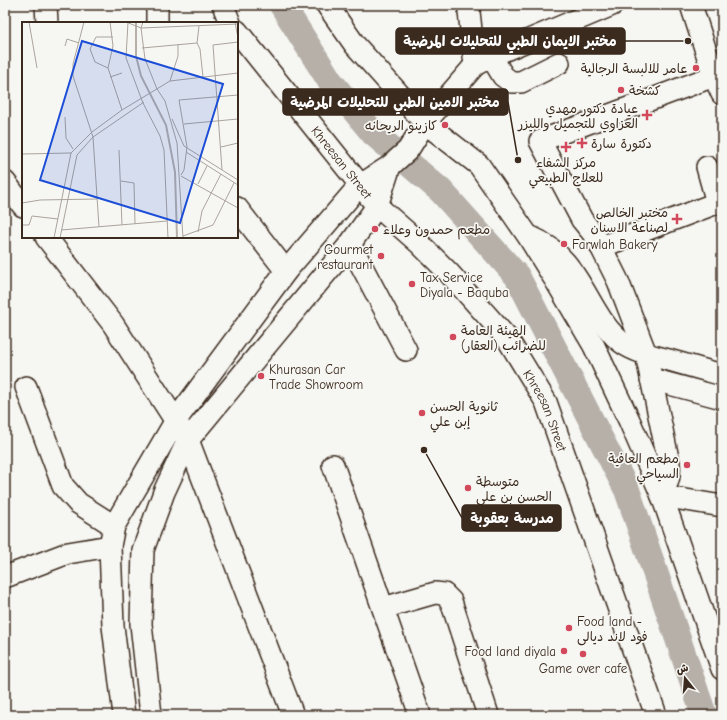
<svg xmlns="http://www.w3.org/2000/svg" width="727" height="720" viewBox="0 0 727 720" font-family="'Comic Neue','Playpen Sans Arabic',sans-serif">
  <rect width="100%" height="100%" fill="#f6f6f2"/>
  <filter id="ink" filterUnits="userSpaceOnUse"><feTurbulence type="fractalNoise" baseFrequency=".025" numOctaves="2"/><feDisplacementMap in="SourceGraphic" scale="8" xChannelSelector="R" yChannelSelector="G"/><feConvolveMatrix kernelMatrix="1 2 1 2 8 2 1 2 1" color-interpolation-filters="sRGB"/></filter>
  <g filter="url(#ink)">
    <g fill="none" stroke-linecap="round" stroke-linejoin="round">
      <polyline stroke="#b6b0a9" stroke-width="26" points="282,5 330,81 373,133 441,191 517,276 627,490 704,715"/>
      <g stroke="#3b2a1e" stroke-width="24">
        <g id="minor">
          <polyline points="46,5 47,23"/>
          <polyline points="157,5 157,23"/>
          <polyline points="223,5 230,23"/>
          <polyline points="327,5 355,45 425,123 479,165 528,236 557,283 594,346 629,420 662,496 722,669"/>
          <polyline points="470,5 469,12 475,65"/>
          <polyline points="691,5 714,76 722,94"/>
          <path id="s1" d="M 237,31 L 377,206 L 419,243 L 449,273 L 507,338 L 546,402 L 656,715"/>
          <polyline points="491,56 503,76 511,82 521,82 559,63"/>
          <polyline points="707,167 717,203"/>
          <polyline points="5,182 23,206"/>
          <polyline points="237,208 286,271"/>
          <polyline points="46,237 113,324 188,440 293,715"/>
          <path d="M 531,237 C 566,252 578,281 596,311 C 603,323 610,333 621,342 C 634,352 653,356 669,360 C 687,365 704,370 722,375"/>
          <polyline points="350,244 406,350"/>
          <polyline points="601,247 722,201"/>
          <polyline points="651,379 722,398"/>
          <polyline points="26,387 63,486 78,503 114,526"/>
          <polyline points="333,465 420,715"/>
          <path d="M 661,493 C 669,482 670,477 669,463 L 646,354 L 618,281 L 601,247 L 595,236 L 582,220 L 540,141 L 722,73"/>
          <polyline points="662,496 722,506"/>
          <polyline points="5,577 68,553 110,546"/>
          <polyline points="383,608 435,593 444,594 451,601 488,715"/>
          <polyline points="124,715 113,626 110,546 114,526 176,420 286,271 359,186 390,166 408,150 425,123 475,65 491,56 612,5"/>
          <polyline points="151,715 141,624 143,550 164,492 188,440 350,244 377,206 390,166"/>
        </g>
      </g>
      <use href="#minor" stroke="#f6f6f2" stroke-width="21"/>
    </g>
  </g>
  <g fill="#d1495b" stroke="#f6f6f2" stroke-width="1.5">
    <circle cx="696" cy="68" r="4"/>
    <circle cx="621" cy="90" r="4"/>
    <path d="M645 109h4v4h4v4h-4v4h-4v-4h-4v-4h4z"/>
    <circle cx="445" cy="125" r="4"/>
    <path d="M580 137h4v4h4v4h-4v4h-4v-4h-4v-4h4z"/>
    <path d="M564 141h4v4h4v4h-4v4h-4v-4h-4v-4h4z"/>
    <path d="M675 213h4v4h4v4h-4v4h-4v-4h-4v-4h4z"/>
    <circle cx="375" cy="229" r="4"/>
    <circle cx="564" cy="244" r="4"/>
    <circle cx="381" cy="256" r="4"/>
    <circle cx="412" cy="284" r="4"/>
    <circle cx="453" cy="337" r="4"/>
    <circle cx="261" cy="376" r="4"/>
    <circle cx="422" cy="413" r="4"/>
    <circle cx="687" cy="465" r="4"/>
    <circle cx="468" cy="488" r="4"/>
    <circle cx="569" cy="628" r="4"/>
    <circle cx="564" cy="651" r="4"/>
    <circle cx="583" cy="654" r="4"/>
  </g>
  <g text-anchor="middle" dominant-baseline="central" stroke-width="3.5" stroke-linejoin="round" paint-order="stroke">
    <g font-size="13" fill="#3b2a1e" stroke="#f6f6f2" text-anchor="start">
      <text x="688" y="68" text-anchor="end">عامر للالبسة الرجالية</text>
      <text x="629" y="90">كشخة</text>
      <text x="638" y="108" text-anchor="end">عيادة دكتور مهدي<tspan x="638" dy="15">العزاوي للتجميل والليزر</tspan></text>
      <text x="437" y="125" text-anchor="end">كازينو الريحانه</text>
      <text x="591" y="143">دكتورة سارة</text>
      <text x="566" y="162" text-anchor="middle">مركز الشفاء<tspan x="566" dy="15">للعلاج الطبيعي</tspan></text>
      <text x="668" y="212" text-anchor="end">مختبر الخالص<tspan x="668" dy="15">لصناعة الاسنان</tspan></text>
      <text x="383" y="229">مطعم حمدون وعلاء</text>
      <text x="572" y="244">Farwlah Bakery</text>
      <text x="373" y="249" text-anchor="end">Gourmet<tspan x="373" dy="15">restaurant</tspan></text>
      <text x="420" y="277">Tax Service<tspan x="420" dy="15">Diyala - Baquba</tspan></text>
      <text x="461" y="330">الهيئة العامة<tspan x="461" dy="15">للضرائب (العقار)</tspan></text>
      <text x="269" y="369">Khurasan Car<tspan x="269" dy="15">Trade Showroom</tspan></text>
      <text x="430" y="406">ثانوية الحسن<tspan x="430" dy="15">إبن علي</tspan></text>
      <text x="679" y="458" text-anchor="end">مطعم العافية<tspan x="679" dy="15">السياحي</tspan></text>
      <text x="476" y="481">متوسطة<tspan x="476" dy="15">الحسن بن علي</tspan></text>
      <text x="577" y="621">Food land -<tspan x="577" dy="15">فود لاند ديالى</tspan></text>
      <text x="556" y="651" text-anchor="end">Food land diyala</text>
      <text x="583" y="668" text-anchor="middle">Game over cafe</text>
    </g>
    <g font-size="13" fill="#3b2a1e" stroke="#f6f6f2">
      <text stroke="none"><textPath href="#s1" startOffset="168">Khreesan Street</textPath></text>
      <text stroke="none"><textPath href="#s1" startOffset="492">Khreesan Street</textPath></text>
    </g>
  </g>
  <g transform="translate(22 22)">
    <rect width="216" height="216" fill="#f6f6f2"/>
    <path fill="none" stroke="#b6b0a9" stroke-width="2" d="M 114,0 L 114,34 L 119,54 L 144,103 L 153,150 L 155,216"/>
    <path fill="none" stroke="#aba49d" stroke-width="1" d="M 7,0 L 15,46M 62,0 L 51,42 L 51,54 L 71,115 L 77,205M 88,0 L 91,24 L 86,46 L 100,88M 104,0 L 119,6 L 216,2M 106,0 L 104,36 L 121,81 L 138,114 L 142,128 L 146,216M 121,0 L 119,6 L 123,37 L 135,67 L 143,79 L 155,121 L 161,216M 213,0 L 216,16M 177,4 L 175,21 L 178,27 L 181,55M 43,24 L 45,17 L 57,21M 120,26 L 175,21M 86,46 L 73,40 L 68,27 L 74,15 L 91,15M 88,55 L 100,51M 148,59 L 156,34 L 156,22M 43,95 L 44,116 L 51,127M 150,97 L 162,124 L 216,158M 162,102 L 216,97M 199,125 L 216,121M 97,128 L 100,203M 164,130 L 216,163M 0,132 L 49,131M 200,148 L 191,23 L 216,20M 159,153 L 162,148 L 165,125 L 157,78 L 216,73M 159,154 L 216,186M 99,159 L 112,161 L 113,202M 176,162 L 185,144M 0,181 L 18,178 L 75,177M 0,203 L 7,203 L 10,194 L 36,197M 39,208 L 145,199M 176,210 L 180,189 L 199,152M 161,214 L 191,203 L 212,161M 32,216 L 49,131 L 70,110 L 100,88 L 148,59 L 216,51M 38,216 L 55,133 L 71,115 L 122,80"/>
    <path fill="#1d4ed8" fill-opacity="0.15" stroke="#1d4ed8" stroke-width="2" d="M 60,19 L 201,62 L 158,201 L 18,158 Z"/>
    <rect width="216" height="216" fill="none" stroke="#3b2a1e" stroke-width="2"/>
  </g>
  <path fill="none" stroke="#3b2a1e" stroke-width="1.5" d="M688 41L625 41M518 160L508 102M424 450L462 518"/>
  <g fill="#3b2a1e" stroke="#f6f6f2" stroke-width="1.5">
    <circle cx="688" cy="41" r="4"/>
    <circle cx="518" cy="160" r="4"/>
    <circle cx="424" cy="450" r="4"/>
  </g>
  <g fill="#3b2a1e" stroke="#3b2a1e" stroke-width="1.5">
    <rect x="396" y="28" width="229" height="26" rx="4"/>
    <rect x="283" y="89" width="225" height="26" rx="4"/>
    <rect x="462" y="505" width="99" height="26" rx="4"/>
  </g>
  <g font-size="14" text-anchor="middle" font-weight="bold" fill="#fff">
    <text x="510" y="46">مختبر الايمان الطبي للتحليلات المرضية</text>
    <text x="395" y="107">مختبر الامين الطبي للتحليلات المرضية</text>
    <text x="512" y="523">مدرسة بعقوبة</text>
  </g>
  <rect width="727" height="720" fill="none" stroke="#f6f6f2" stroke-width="20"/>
  <rect x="10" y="10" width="707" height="700" fill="none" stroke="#3b2a1e" stroke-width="1.5" filter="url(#ink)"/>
  <g transform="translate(685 678) rotate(343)" stroke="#f6f6f2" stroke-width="3" paint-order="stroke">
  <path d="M0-3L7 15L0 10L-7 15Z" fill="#3b2a1e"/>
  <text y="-6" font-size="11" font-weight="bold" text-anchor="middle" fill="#3b2a1e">ش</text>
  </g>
</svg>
